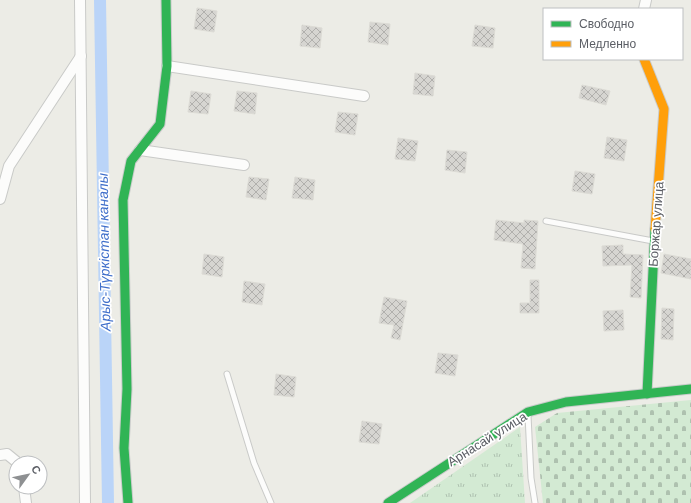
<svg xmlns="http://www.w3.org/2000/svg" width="691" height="503" viewBox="0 0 691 503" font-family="Arial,sans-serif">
  <defs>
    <pattern id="cemetery-stones" width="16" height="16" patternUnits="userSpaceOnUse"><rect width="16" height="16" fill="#d3ead3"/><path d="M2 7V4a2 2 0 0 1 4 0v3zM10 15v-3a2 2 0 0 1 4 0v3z" fill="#aec1af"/></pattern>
    <pattern id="park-tufts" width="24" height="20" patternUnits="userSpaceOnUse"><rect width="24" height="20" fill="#d3ead3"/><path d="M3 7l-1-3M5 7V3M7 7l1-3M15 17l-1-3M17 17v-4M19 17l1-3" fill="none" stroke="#aec1af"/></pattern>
    <pattern id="building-cross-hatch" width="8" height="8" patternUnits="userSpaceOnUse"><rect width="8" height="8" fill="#d6d5d1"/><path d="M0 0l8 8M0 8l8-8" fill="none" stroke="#b1b0ad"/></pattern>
  </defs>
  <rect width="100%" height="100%" fill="#ecece6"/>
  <polygon fill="url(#cemetery-stones)" points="691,400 691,503 543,503 535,427 557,413"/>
  <polygon fill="url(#park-tufts)" points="520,427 525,503 410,503"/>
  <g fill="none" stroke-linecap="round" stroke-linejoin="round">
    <polyline stroke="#bad4f8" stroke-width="12" points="100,0 108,503"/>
  </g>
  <g fill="url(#building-cross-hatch)" stroke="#dcdbd5">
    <polygon points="197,8 217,11 214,32 194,29"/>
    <polygon points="370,22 390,24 388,45 368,42"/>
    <polygon points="302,25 322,28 320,48 300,46"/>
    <polygon points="475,25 495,28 493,48 472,46"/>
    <polygon points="415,73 435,76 433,96 413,94"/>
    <polygon points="582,85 610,91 606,105 579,98"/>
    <polygon points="191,91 211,94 208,114 188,112"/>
    <polygon points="237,91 257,93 255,114 234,111"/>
    <polygon points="338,112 358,114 355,135 335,132"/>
    <polygon points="607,137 627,140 624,161 604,158"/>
    <polygon points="398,138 418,141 415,161 395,159"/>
    <polygon points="447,150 467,152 465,173 445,170"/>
    <polygon points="575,171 595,174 592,194 572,191"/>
    <polygon points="249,177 269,179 266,200 246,197"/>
    <polygon points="295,177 315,180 313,200 292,198"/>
    <polygon points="496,220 524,223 524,220 538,221 535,269 521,268 523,244 494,240"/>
    <polygon points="623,245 623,254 643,255 641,298 630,297 632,265 603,266 602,246"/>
    <polygon points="204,254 224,257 222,277 202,274"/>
    <polygon points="664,254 691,259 691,279 661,273"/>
    <polygon points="530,280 539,280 539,313 520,313 520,303 530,303"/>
    <polygon points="244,281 265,284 262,305 242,302"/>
    <polygon points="384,297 407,301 400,340 391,338 394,325 379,323"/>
    <polygon points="662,308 674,309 673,340 661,339"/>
    <polygon points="623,310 624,330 604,331 603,311"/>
    <polygon points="438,353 458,355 455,376 435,373"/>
    <polygon points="276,374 296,377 294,397 274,395"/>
    <polygon points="362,421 382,424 379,444 359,442"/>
  </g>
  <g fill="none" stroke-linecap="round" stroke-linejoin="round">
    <g stroke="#c9cac8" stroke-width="7">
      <g id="lane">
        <polyline points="546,221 653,241"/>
        <polyline points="227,374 254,463 271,503"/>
        <polyline points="528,415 531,478 535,503"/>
      </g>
    </g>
    <g stroke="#c9cac8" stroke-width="12">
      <g id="street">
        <polyline points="80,0 85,503"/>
        <polyline points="644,9 646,0"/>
        <polyline points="167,66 364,96"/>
        <polyline points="140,150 244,165"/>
        <polyline points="0,199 9,166 81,56"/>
        <polyline points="0,455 7,454 18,463"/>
        <polyline points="24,487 26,503"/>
      </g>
    </g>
    <g stroke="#c9cbca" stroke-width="11">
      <g id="fast">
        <polyline points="647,394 655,229"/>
        <polyline points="128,503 124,448 127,389 123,200 131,161 160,124 167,66 166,0"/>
        <polyline points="388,503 528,412 566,402 691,389"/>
      </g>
    </g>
    <g stroke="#c9cbca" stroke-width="11">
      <polyline id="slow" points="644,59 664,109 655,229"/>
    </g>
    <use href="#lane" stroke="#fcfcfb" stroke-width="5"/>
    <use href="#street" stroke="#fcfcfb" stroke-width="10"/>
    <use href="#fast" stroke="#30b455" stroke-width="9"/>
    <use href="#slow" stroke="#ff9f0a" stroke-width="9"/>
  </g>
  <g text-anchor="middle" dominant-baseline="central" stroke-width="3.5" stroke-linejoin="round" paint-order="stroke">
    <g font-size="13" fill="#5b5e65" stroke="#fff">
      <text transform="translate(656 224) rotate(-86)">Боржар улица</text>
      <text transform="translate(487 439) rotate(-32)">Арнасай улица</text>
    </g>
    <g font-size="14" font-style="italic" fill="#3e6eca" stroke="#fff">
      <text transform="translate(104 252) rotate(-91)">Арыс-Түркістан каналы</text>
    </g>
  </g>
  <rect x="543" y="8" width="140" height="52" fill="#ffffff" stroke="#bdbfc1"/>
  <rect x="551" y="21" width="20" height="6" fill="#30b455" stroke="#bdbfc1"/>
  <text x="579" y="28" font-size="12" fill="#5b5e65">Свободно</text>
  <rect x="551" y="41" width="20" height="6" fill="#ff9f0a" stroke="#bdbfc1"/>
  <text x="579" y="48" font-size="12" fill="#5b5e65">Медленно</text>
  <g transform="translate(28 475) rotate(57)"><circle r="19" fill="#ffffff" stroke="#bdbfc1"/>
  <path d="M0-3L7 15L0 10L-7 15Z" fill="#8e9092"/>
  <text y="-6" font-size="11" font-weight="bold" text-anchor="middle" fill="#5b5e65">С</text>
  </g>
</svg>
